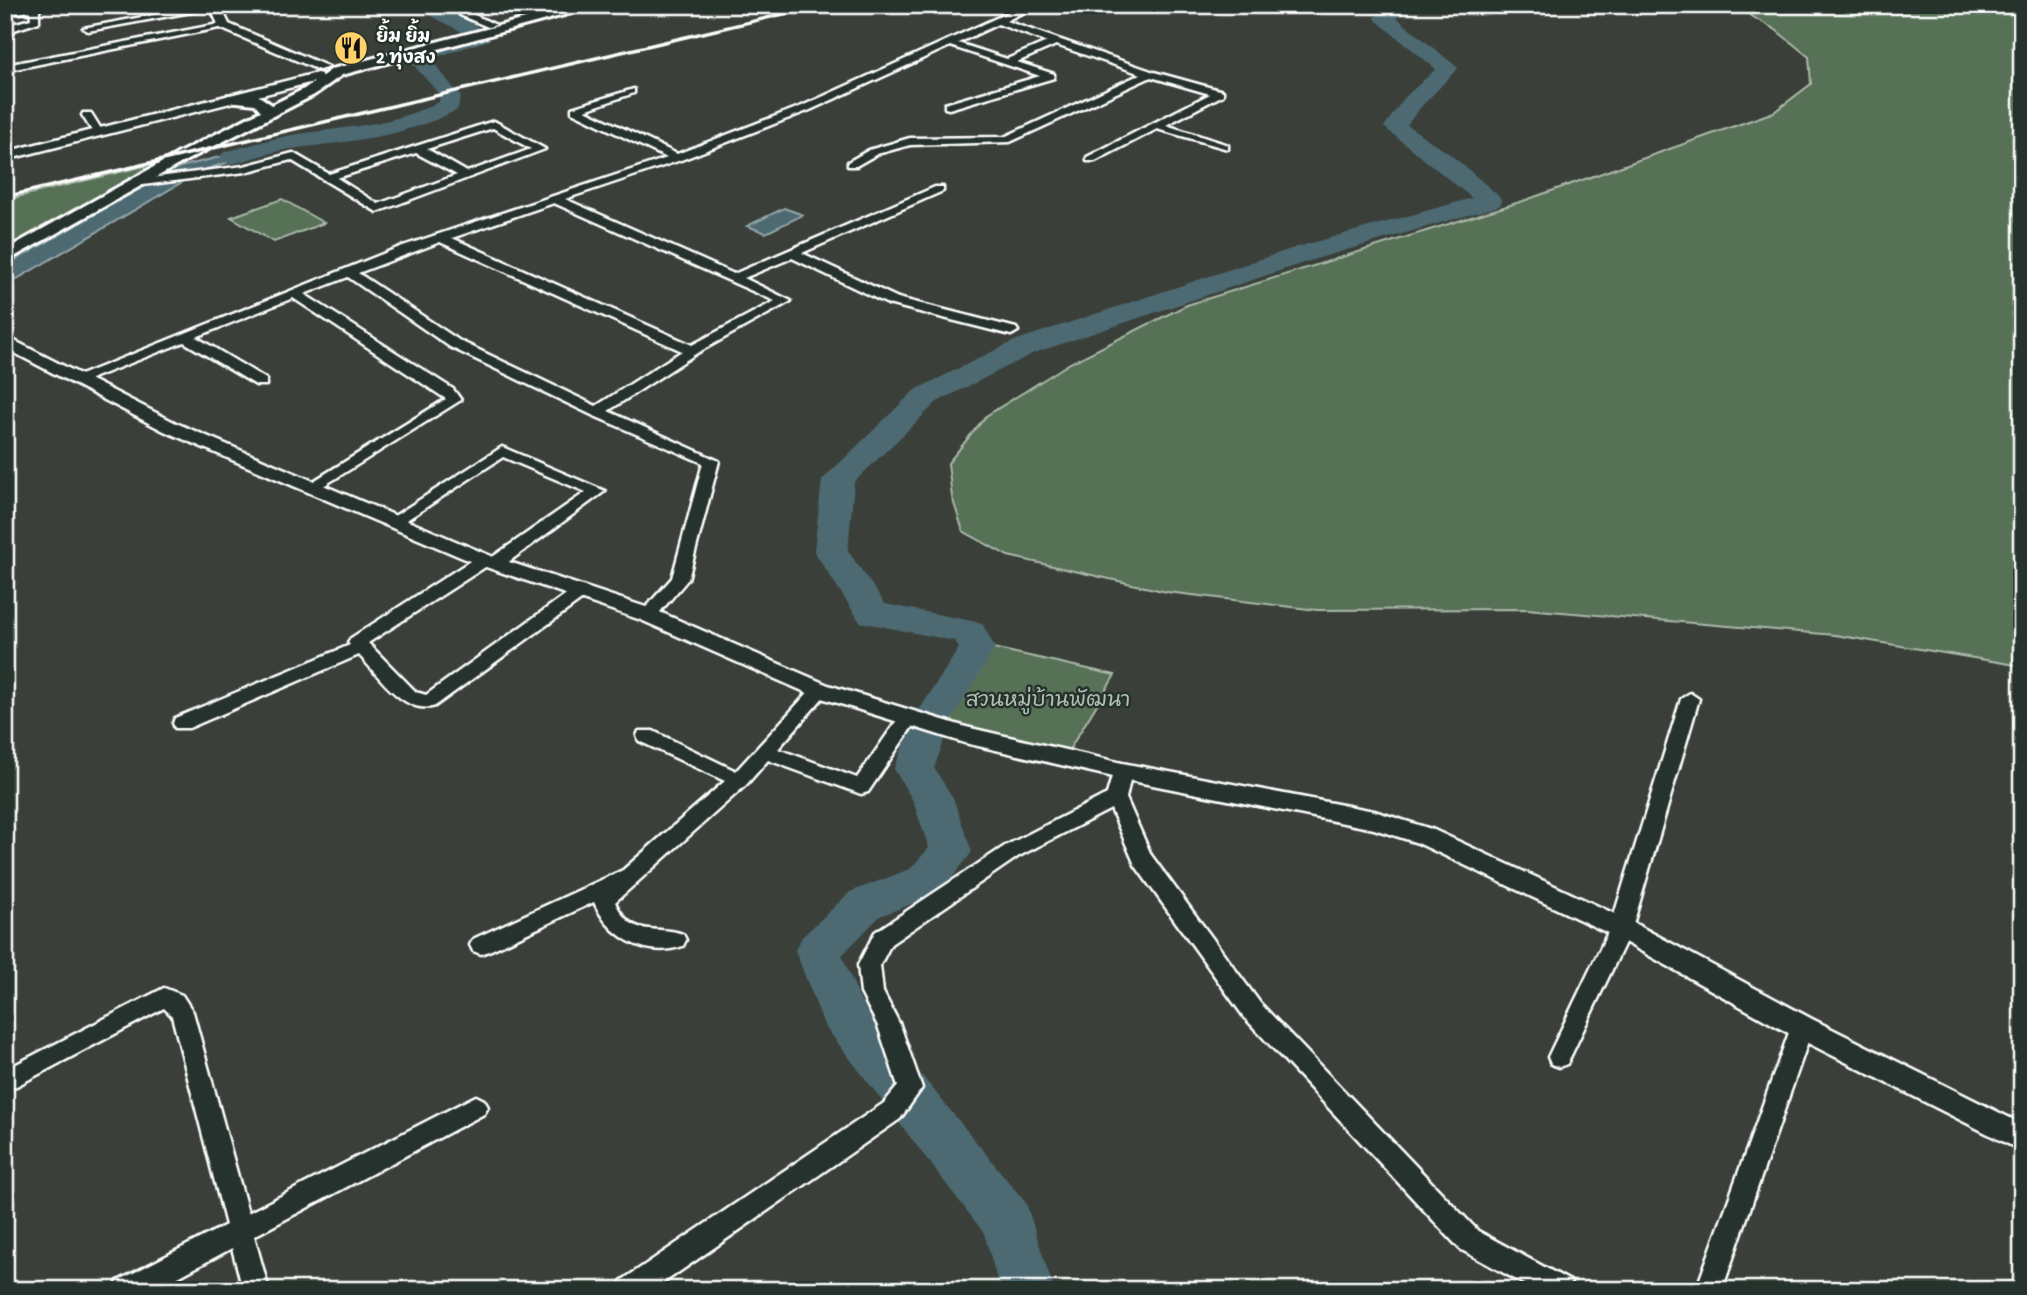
<svg xmlns="http://www.w3.org/2000/svg" width="2027" height="1295" viewBox="0 0 2027 1295" font-family="'Gochi Hand','Playpen Sans Thai',sans-serif">
  <rect width="100%" height="100%" fill="#3a4039"/>
  <filter id="ink" filterUnits="userSpaceOnUse"><feTurbulence type="fractalNoise" baseFrequency=".0143" numOctaves="2"/><feDisplacementMap in="SourceGraphic" scale="14" xChannelSelector="R" yChannelSelector="G"/><feConvolveMatrix kernelMatrix="1 2 1 2 8 2 1 2 1" color-interpolation-filters="sRGB"/></filter>
  <g filter="url(#ink)">
    <g fill="#577156" stroke="#abb8aa" stroke-width="2">
      <polygon points="1732,5 2022,5 2022,666 1835,635 1526,609 1317,610 1167,592 1008,556 963,531 952,497 948,463 986,416 1070,363 1187,305 1523,201 1774,112 1811,84 1809,57 1776,30"/>
      <polygon points="182,157 5,257 5,200"/>
      <polygon points="282,199 324,223 274,242 231,217"/>
      <polygon points="984,646 1115,675 1069,750 933,718"/>
    </g>
    <g fill="#4d6a73" stroke="#94a6ab" stroke-width="2">
      <polygon points="279,142 283,146 203,170 5,286 5,266 176,168"/>
      <polygon points="784,208 803,215 766,233 747,226"/>
    </g>
    <g fill="none" stroke-linecap="round" stroke-linejoin="round">
      <g fill="#4d6a73" fill-rule="evenodd">
        <path d="M 426,5 L 445,5 L 492,36 L 489,40 L 433,58 L 432,61 L 461,97 L 457,110 C 401,138 350,141 290,149 C 270,152 251,159 232,164 L 224,162 L 220,157 L 224,152 C 245,147 266,140 287,136 C 344,126 385,128 439,102 L 440,95 L 411,62 L 417,50 L 466,34 L 426,13 L 423,9 Z"/>
        <polygon points="1392,5 1416,5 1397,18 1458,68 1420,108 1407,125 1451,155 1499,196 1502,201 1499,206 1312,260 1034,353 937,402 854,482 848,551 885,604 982,623 995,648 952,719 934,768 953,798 972,852 940,893 880,916 842,955 860,1000 1026,1203 1054,1290 1000,1290 984,1233 824,1025 795,950 802,937 850,892 910,869 929,848 913,801 894,769 914,718 959,648 955,641 860,622 814,551 822,480 915,390 1014,341 1294,248 1472,198 1384,127 1404,98 1436,69 1377,21 1374,17"/>
      </g>
      <g stroke="#fff" stroke-width="5">
        <g id="minor">
          <polygon points="31,5 54,5 39,9 39,22 11,31 11,64 224,23 229,26 5,71 5,26 31,19 30,11 5,15 5,9"/>
          <polygon points="207,5 218,7 88,31 83,28"/>
          <path d="M 1025,5 L 1037,5 L 1006,21 L 1154,72 L 1223,91 L 1223,95 L 1166,125 L 1228,145 L 1228,149 L 1157,129 L 1095,161 L 1087,161 L 1087,157 L 1210,94 L 1151,77 L 1010,142 L 910,145 L 877,154 L 856,166 L 848,166 L 848,162 L 869,150 L 910,138 L 1004,137 L 1141,74 L 1056,45 L 1017,62 L 1054,74 L 1054,78 L 949,109 L 945,108 L 945,104 L 1040,76 L 950,46 L 810,110 L 681,160 L 565,199 L 734,274 L 935,187 L 943,187 L 943,191 L 802,253 L 898,298 L 1016,328 L 1018,331 L 1011,335 L 888,304 L 792,258 L 744,278 L 791,301 L 697,353 L 608,411 L 719,461 L 688,579 L 654,619 L 642,619 L 639,615 L 672,578 L 703,463 L 592,415 L 450,347 L 348,277 L 304,294 L 453,389 L 461,400 L 317,490 L 312,492 L 304,487 L 446,399 L 293,298 L 196,337 L 266,379 L 266,385 L 256,385 L 184,342 L 85,381 L 80,382 L 73,378 L 400,247 L 667,158 L 572,112 L 572,108 L 634,89 L 634,93 L 585,110 L 677,154 L 802,106 ZM 998,24 L 1047,42 L 1007,59 L 958,43 ZM 554,203 L 775,301 L 692,345 L 452,238 ZM 440,242 L 682,351 L 596,406 L 460,341 L 358,273 Z"/>
          <polygon points="460,11 466,11 496,25 488,27 460,15"/>
          <polygon points="83,113 91,113 103,132 102,134 94,134 82,115"/>
          <path d="M 494,121 L 545,149 L 377,212 L 291,160 L 245,172 L 135,186 L 129,183 L 135,180 L 244,166 L 293,153 L 329,174 ZM 493,128 L 531,149 L 467,172 L 427,149 ZM 416,153 L 457,175 L 378,204 L 337,178 Z"/>
          <path d="M 502,447 L 605,491 L 503,566 L 497,567 L 490,564 L 368,643 L 416,692 L 426,695 L 572,590 L 584,590 L 586,594 L 584,598 L 435,706 C 404,716 378,674 359,655 L 189,728 L 175,728 L 173,723 L 175,718 L 350,645 L 348,642 L 351,638 L 478,556 L 484,555 L 491,558 L 586,492 L 503,457 L 399,525 L 387,525 L 385,522 Z"/>
          <path d="M 820,684 L 826,686 L 829,690 L 826,694 L 778,749 L 857,778 L 902,713 L 916,713 L 918,718 L 868,792 L 861,794 L 768,760 L 746,785 L 615,902 C 633,940 654,924 683,934 L 686,940 L 683,946 C 644,959 609,936 594,902 L 489,951 L 481,954 L 473,951 L 470,945 L 473,939 L 623,870 L 725,781 L 639,741 L 637,736 L 639,731 L 653,731 L 736,771 L 814,686 Z"/>
          <polygon points="1690,693 1699,699 1632,928 1567,1064 1559,1067 1551,1064 1548,1057 1610,928 1681,699"/>
          <polygon points="1122,764 1129,766 1132,771 1126,798 1151,855 1260,1003 1478,1231 1570,1281 1574,1290 1535,1290 1460,1249 1244,1017 1135,865 1111,809 1019,856 891,944 880,965 883,992 900,1025 922,1088 900,1119 653,1290 617,1290 621,1281 884,1103 898,1086 878,1026 861,993 858,965 875,932 1005,846 1107,794 1115,766"/>
          <polygon points="164,988 182,995 193,1012 248,1213 468,1100 476,1096 484,1100 488,1107 484,1114 254,1236 269,1290 243,1290 232,1248 154,1290 114,1290 118,1281 226,1225 172,1016 164,1008 5,1092 5,1070"/>
          <polygon points="1802,1017 1810,1020 1813,1027 1722,1290 1696,1290 1791,1027 1794,1020"/>
        </g>
      </g>
      <g stroke="#fff" stroke-width="5">
        <g id="tertiary">
          <polygon points="209,5 220,5 229,24 329,67 319,70 220,28"/>
          <polygon points="317,73 321,74 321,80 5,160 5,152"/>
          <polygon points="5,336 176,423 491,556 655,610 828,685 966,727 1122,763 1374,811 1434,830 1630,921 1812,1019 2022,1124 2022,1151 1792,1035 1612,935 1418,843 1374,829 1122,779 965,743 812,695 641,620 477,564 164,431 5,348"/>
        </g>
      </g>
      <g stroke="#fff" stroke-width="6">
        <polygon id="secondary" points="579,5 601,5 342,75 314,95 187,160 5,262 5,250 177,154 261,111 255,104 228,101 228,95 259,96 272,105 304,89 332,69"/>
      </g>
      <use href="#minor" fill="#26332d" fill-rule="evenodd"/>
      <use href="#tertiary" fill="#26332d" fill-rule="evenodd"/>
      <use href="#secondary" fill="#26332d" fill-rule="evenodd"/>
      <polyline stroke="#fff" stroke-width="3.5" points="5,197 822,5"/>
    </g>
  </g>
  <defs>
    <g id="restaurant-disc" transform="scale(1.75)"><circle r="9.5" fill="#ffd166" stroke="#26332d"/><path d="M-5-6h1v4h1v-4h1v4h1v-4h1v5L-1.5 .5V6h-2V.5L-5-1ZM5-6V6H3V1.5H1.5Q1.5-4 5-6Z" fill="#111"/></g>
  </defs>
  <g fill-rule="evenodd">
    <use href="#restaurant-disc" x="351" y="48"/>
  </g>
  <g text-anchor="middle" dominant-baseline="central" stroke-width="5" stroke-linejoin="round" paint-order="stroke">
    <g font-size="18" font-weight="bold" fill="#fff" stroke="#26332d" text-anchor="start">
      <text x="376" y="38">ยิ้ม ยิ้ม<tspan x="376" dy="21">2 ทุ่งสง</tspan></text>
    </g>
    <g font-size="21" fill="#b3bfb3" stroke="#26332d">
      <text x="1048" y="702">สวนหมู่บ้านพัฒนา</text>
    </g>
  </g>
  <rect width="2027" height="1295" fill="none" stroke="#26332d" stroke-width="28"/>
  <rect x="14" y="14" width="1999" height="1267" fill="none" stroke="#fff" stroke-width="2.5" filter="url(#ink)"/>
</svg>
